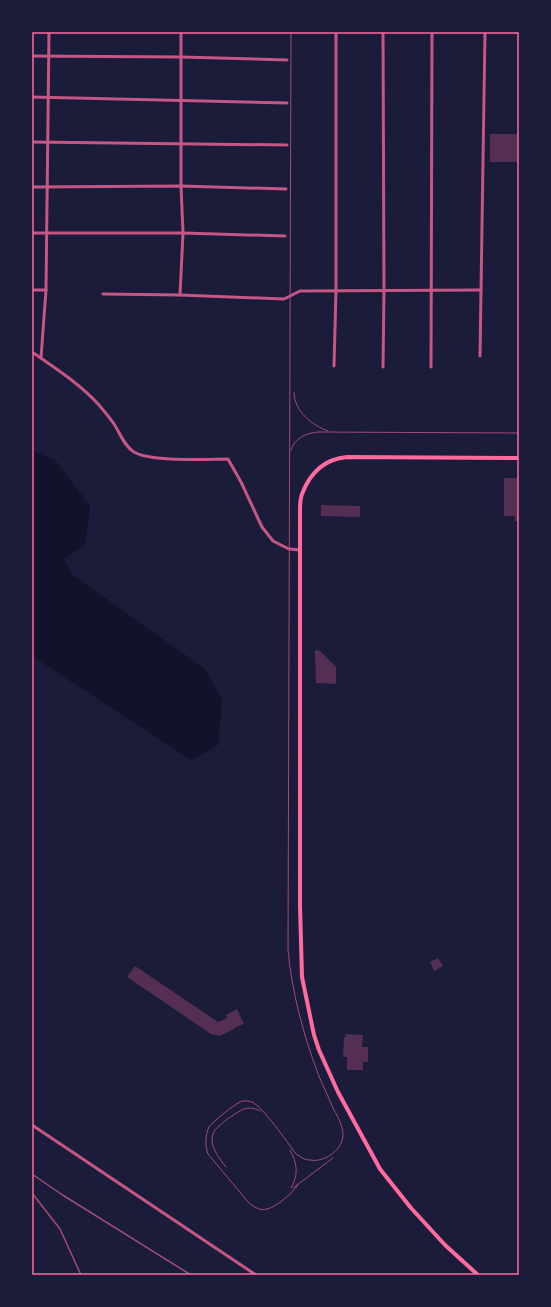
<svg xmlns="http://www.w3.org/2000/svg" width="551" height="1307" viewBox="0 0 551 1307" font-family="'IBM Plex Sans',sans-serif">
  <rect width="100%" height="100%" fill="#1b1b3a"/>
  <polygon fill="#12122b" points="32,451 55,460 90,506 85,545 64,559 73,575 205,669 222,699 218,745 191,760 32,656"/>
  <g fill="#542f53">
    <rect x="490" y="134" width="29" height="28"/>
    <polygon points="504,478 519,478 519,521 515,521 515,516 504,516"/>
    <polygon points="321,505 360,506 360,517 321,516"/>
    <polygon points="315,650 320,651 336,667 336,684 316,683"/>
    <polygon points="438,958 443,966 434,971 430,962"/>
    <polygon points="135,966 218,1022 227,1018 226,1015 237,1009 244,1024 234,1028 234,1029 220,1036 211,1034 127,977"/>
    <polygon points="346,1034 363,1035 362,1047 368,1047 368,1062 363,1062 363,1070 347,1070 347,1057 343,1057 344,1037 346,1037"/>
  </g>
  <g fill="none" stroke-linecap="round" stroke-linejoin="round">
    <g stroke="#c65784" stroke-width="3">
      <polyline points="383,32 384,291 383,367"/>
      <polyline points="32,56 181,57 287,60"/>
      <polyline points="32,97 287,103"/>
      <polyline points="32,142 287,145"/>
      <polyline points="32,187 181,186 286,189"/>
      <polyline points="32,233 183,233 285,236"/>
      <polyline points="32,290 46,290"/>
      <polyline points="103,294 180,295 284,299 300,291 481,290"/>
      <polyline points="180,295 183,233 181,186 181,32"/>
      <path d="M 32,352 C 55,368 80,384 99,405 C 104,411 110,418 114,424 C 120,433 124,446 134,452 C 150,462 207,459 228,459 L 241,482 L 262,527 L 273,541 L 289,549 L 300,550"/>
      <polyline points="480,356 485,32"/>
      <polyline points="41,358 46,290 49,32"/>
      <polyline points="334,366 336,291 336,32"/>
      <polyline points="431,367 432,32"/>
      <polyline points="32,1125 256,1275"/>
    </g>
    <path stroke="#ff6b9d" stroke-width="4" d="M 478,1275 L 445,1245 L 411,1208 L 380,1169 L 338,1092 L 319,1050 L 314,1035 L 302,977 L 300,906 L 300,510 C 300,505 300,499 302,494 C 310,473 325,459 347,457 L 519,458"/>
    <g stroke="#a44b75" stroke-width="1">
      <path d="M 291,32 L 288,950 C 292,993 303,1033 318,1074 C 323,1086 329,1098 334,1110 C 338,1117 342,1125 343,1133 C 344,1149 325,1163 310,1160 C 304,1160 301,1157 296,1154 C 287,1142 263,1107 252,1102 C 248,1101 244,1100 240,1102 C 234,1105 212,1122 209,1127 C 205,1135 205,1147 208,1154 L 249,1203 C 254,1207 260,1211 267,1209 C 277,1207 292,1193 298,1185"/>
      <path d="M 294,393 C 295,412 312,425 328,431"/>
      <path d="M 291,450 C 295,438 306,433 318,432 L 519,433"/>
      <path d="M 290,1150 C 297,1163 299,1174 291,1188"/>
      <path d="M 226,1167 C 220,1159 212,1150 212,1139 C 212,1136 213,1133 215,1130 C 220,1124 241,1108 248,1108 C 253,1108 257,1109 260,1111"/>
      <polyline points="293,1188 333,1158"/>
    </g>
    <g stroke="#a44b75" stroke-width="1.5">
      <polyline points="32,1174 61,1194 191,1275"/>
      <polyline points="32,1193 60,1229 81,1275"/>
    </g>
  </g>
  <rect width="551" height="1307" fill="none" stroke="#1b1b3a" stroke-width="66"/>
  <rect x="33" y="33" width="485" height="1241" fill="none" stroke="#ff6b9d" stroke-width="1.5"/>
</svg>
